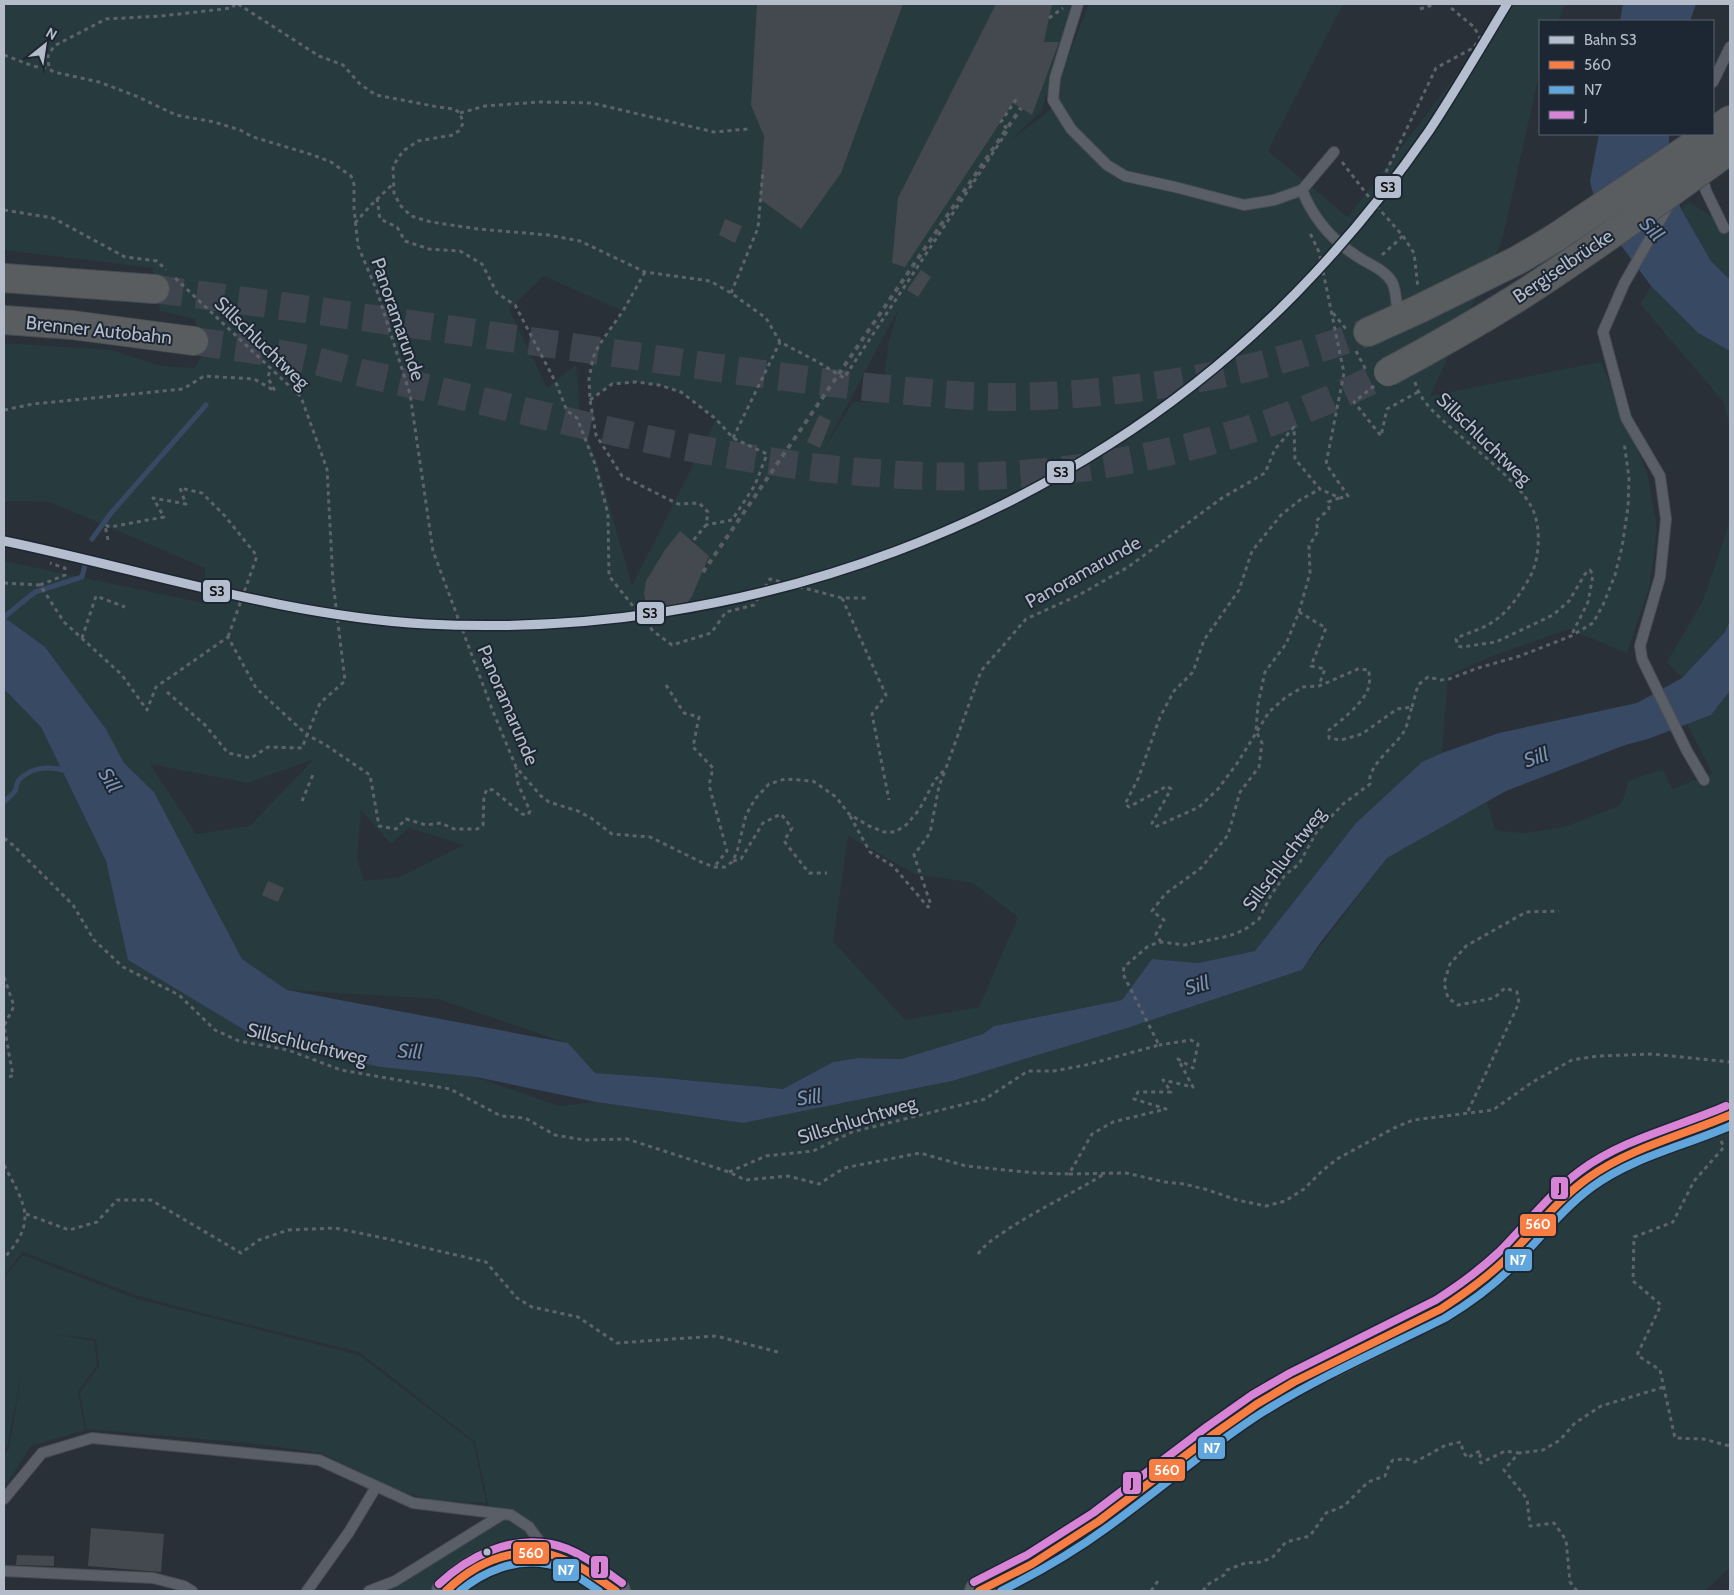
<svg xmlns="http://www.w3.org/2000/svg" width="1734" height="1595" viewBox="0 0 1734 1595" font-family="Cabin,sans-serif">
  <rect width="100%" height="100%" fill="#2a3038"/>
  <g fill="#273a3e" fill-rule="evenodd">
    <path d="M 4,4 L 1075,4 L 1042,110 L 1010,141 L 1050,110 L 1060,77 L 1089,4 L 1343,4 L 1268,151 L 1348,217 L 1484,39 L 1499,4 L 1565,4 L 1558,21 L 1540,21 L 1540,70 L 1502,241 L 1430,396 L 1601,362 L 1647,473 L 1657,529 L 1650,584 L 1627,653 L 1569,629 L 1487,658 L 1448,676 L 1442,753 L 1422,762 L 1356,823 L 1256,951 L 1198,963 L 1152,959 L 1122,1000 L 994,1026 L 983,1034 L 901,1059 L 858,1058 L 833,1062 L 783,1089 L 664,1078 L 595,1073 L 567,1043 L 438,999 L 287,990 L 242,959 L 154,792 L 124,763 L 106,729 L 45,647 L 4,617 L 4,561 L 204,603 L 205,568 L 50,502 L 4,501 L 4,343 L 112,350 L 161,366 L 195,368 L 201,357 L 195,319 L 160,311 L 152,268 L 4,250 ZM 544,276 L 623,311 C 597,347 589,354 590,400 L 612,384 L 636,382 L 659,385 L 681,392 L 716,419 L 632,586 L 598,466 L 580,414 L 576,365 L 547,388 L 509,309 ZM 899,308 L 889,340 L 881,402 L 853,402 L 823,450 ZM 314,759 L 250,826 L 196,834 L 150,764 L 248,783 ZM 361,810 L 391,844 L 409,828 L 464,845 L 400,877 L 364,881 L 357,858 ZM 848,836 L 915,874 L 973,883 L 1018,917 L 979,1007 L 905,1020 L 833,941 Z"/>
    <polygon points="1689,202 1725,225 1730,223 1730,280 1711,261 1681,209"/>
    <polygon points="1651,286 1698,333 1730,351 1730,427 1723,401 1640,304"/>
    <polygon points="1730,521 1730,620 1725,632 1682,678 1667,662 1703,601"/>
    <polygon points="4,689 41,727 106,861 128,960 261,1040 380,1067 476,1077 559,1106 596,1102 743,1123 952,1081 1302,970 1387,858 1487,802 1495,829 1500,831 1525,833 1564,827 1619,806 1624,797 1628,782 1638,777 1663,770 1672,789 1712,773 1687,724 1711,715 1730,691 1730,1568 1705,1591 384,1591 492,1522 475,1442 359,1352 201,1313 135,1295 23,1252 4,1275"/>
    <polygon points="23,1255 137,1299 359,1355 474,1443 486,1503 432,1500 397,1490 321,1453 248,1443 86,1429 80,1392 99,1366 96,1339 52,1334 94,1341 97,1365 78,1392 85,1430 31,1446 4,1488 4,1453 9,1449 22,1373 7,1447 4,1449 4,1278"/>
  </g>
  <g fill="#384963">
    <polygon points="1623,4 1696,4 1690,21 1620,21"/>
    <polygon points="1599,134 1669,134 1670,174 1681,209 1711,261 1730,280 1730,351 1698,333 1651,286 1598,214 1590,181"/>
    <polygon points="4,617 45,647 106,729 124,763 154,792 242,959 287,990 568,1043 595,1073 664,1078 783,1089 833,1062 858,1058 901,1059 983,1034 994,1026 1122,1000 1152,959 1198,963 1255,951 1356,823 1422,762 1442,753 1499,733 1637,703 1682,678 1725,632 1730,620 1730,691 1711,715 1648,739 1625,745 1506,791 1387,858 1320,943 1302,970 1127,1028 952,1081 743,1123 596,1102 476,1077 380,1067 261,1040 128,960 106,861 41,727 4,689"/>
  </g>
  <g fill="none" stroke-linecap="round" stroke-linejoin="round">
    <g stroke="#384963" stroke-width="5">
      <polyline points="92,539 111,513 206,405"/>
      <polyline points="4,617 35,592 82,577 86,561"/>
      <path d="M 4,802 C 7,799 12,795 15,791 C 17,787 16,783 19,780 C 32,766 51,766 67,771"/>
    </g>
  </g>
  <g fill="#444950">
    <polygon points="757,4 903,4 841,173 801,229 760,199 764,136 751,105"/>
    <polygon points="996,4 1052,4 1044,42 1059,42 1032,115 1013,103 905,267 892,263 898,198"/>
    <polygon points="725,219 742,226 735,243 719,235"/>
    <polygon points="921,270 931,277 918,297 907,290"/>
    <polygon points="819,415 831,421 820,448 807,442"/>
    <polygon points="680,531 709,556 692,596 680,613 670,616 646,604 644,593 646,581 665,550"/>
    <polygon points="268,881 284,888 278,902 262,895"/>
    <polygon points="91,1528 164,1534 161,1572 88,1566"/>
    <polygon points="17,1555 54,1556 54,1566 16,1565"/>
  </g>
  <g fill="none" stroke-linecap="round" stroke-linejoin="round">
    <g stroke="#3f454e" stroke-width="28" stroke-dasharray="28 14" stroke-linecap="butt">
      <path d="M 155,289 C 308,309 461,331 614,353 C 701,365 789,379 877,388 C 920,392 963,397 1006,397 C 1131,395 1251,375 1368,332"/>
      <path d="M 194,341 C 227,346 259,350 292,356 C 320,361 347,370 375,376 C 523,409 670,451 821,468 C 876,474 931,478 987,476 C 1124,471 1266,435 1388,372"/>
    </g>
    <g stroke="#484c53" stroke-width="12">
      <g id="lane">
        <polyline points="1078,4 1055,78 1053,100 1071,129 1107,165 1125,176 1175,187 1244,205 1274,200 1302,190"/>
        <polyline points="1713,82 1730,47"/>
        <path d="M 1334,152 L 1302,190 C 1313,218 1333,241 1358,257 C 1370,265 1384,269 1392,282 C 1397,291 1396,306 1398,316"/>
        <polyline points="1701,174 1706,191 1724,228"/>
        <polyline points="1670,203 1624,284 1603,332 1626,418 1660,476 1666,519 1660,577 1640,646 1642,659 1687,751 1704,780"/>
        <polyline points="4,1499 42,1453 92,1438 319,1460 413,1503 511,1515 529,1527 545,1549"/>
        <polyline points="4,1571 153,1578 184,1586 192,1591"/>
        <polyline points="307,1591 349,1532 376,1487"/>
        <polyline points="369,1591 395,1581 503,1514"/>
      </g>
    </g>
    <g stroke="#484c53" stroke-width="30">
      <g id="secondary">
        <path d="M 446,1591 C 469,1567 500,1552 534,1553 C 539,1554 545,1553 550,1554 C 574,1561 596,1576 616,1591"/>
        <path d="M 979,1591 L 1032,1564 L 1066,1543 L 1099,1521 L 1214,1434 L 1257,1404 L 1294,1382 L 1441,1309 C 1464,1294 1487,1278 1507,1258 C 1533,1231 1557,1200 1588,1178 C 1627,1149 1685,1136 1730,1115"/>
      </g>
    </g>
    <g stroke="#474c53" stroke-width="30">
      <g id="highway">
        <polyline points="1713,132 1730,120"/>
        <polyline points="4,278 155,289"/>
        <polyline points="4,320 72,325 194,341"/>
        <polyline points="1368,332 1419,309"/>
      </g>
    </g>
    <g stroke="#5d636a" stroke-width="3" stroke-dasharray="4 4" stroke-linecap="butt">
      <polyline points="235,4 232,8 161,16 106,19 54,46 48,56 49,69 54,72 99,82 136,96 176,115 214,122 240,130 253,137 313,155 331,162 351,176 354,184 354,208 358,246 377,291 410,394 433,551 492,709 516,767 541,796 549,802 578,811 591,818 612,834 650,837 701,862 714,867 725,867 732,862 737,852 746,815 755,799 769,784 785,779 813,781 836,797 849,814 869,826 884,832 895,832 906,825 919,810 935,780 946,768 981,671 1026,619 1079,595 1128,567 1222,498 1265,473 1275,449 1294,427 1295,459 1320,489 1340,498 1348,496 1326,464 1344,373 1319,252 1310,233"/>
      <polyline points="238,4 319,56 343,65 360,84 376,95 438,107 454,109 460,113 463,123 460,130 453,135 418,141 403,151 393,166 394,193 400,205 411,216 431,222 478,229 548,235 580,241 645,272 710,281 731,293 766,318 780,342 818,362 844,378 1008,130 1001,122 1017,98 1016,98"/>
      <polyline points="1420,9 1435,4"/>
      <polyline points="1049,18 1063,8"/>
      <polyline points="4,55 33,66 48,69"/>
      <polyline points="460,113 485,106 540,102 592,103 714,132 748,129"/>
      <polyline points="1342,162 1372,201 1403,236 1414,253 1418,288"/>
      <polyline points="377,198 380,219 397,227 405,241 429,249 460,251 482,264 497,293 515,305 556,383 567,411 577,418 595,464 608,514 609,576 653,631 672,645 711,633 726,612 754,605 770,579 842,598 868,598"/>
      <polyline points="1372,201 1436,68 1473,48 1480,38 1474,27 1451,8 1450,4"/>
      <polyline points="4,210 53,218 125,257 157,261 166,270"/>
      <polyline points="355,223 371,205 394,183"/>
      <polyline points="1382,255 1403,236"/>
      <polyline points="645,272 623,311 599,345 593,358 589,379 590,400 596,435 622,476 678,504 699,503 708,512 706,525 692,542"/>
      <polyline points="731,293 758,228 763,170"/>
      <polyline points="1333,313 1346,329"/>
      <polyline points="1356,351 1366,370"/>
      <path d="M 1415,382 C 1420,401 1435,413 1449,426 C 1472,447 1517,480 1531,506 C 1538,519 1539,534 1538,547 C 1537,558 1535,567 1530,577 C 1520,594 1508,613 1491,623 C 1482,629 1470,632 1459,637 L 1456,639 L 1458,646 L 1462,647 L 1496,642 L 1553,615 L 1569,601 L 1585,574 L 1590,570 L 1593,575 L 1588,602 L 1571,636"/>
      <polyline points="1374,386 1354,402 1381,436 1387,409 1418,392"/>
      <polyline points="590,400 612,384 636,382 659,385 681,392 716,419 733,438 767,454 755,485 732,520 706,525"/>
      <polyline points="4,410 33,404 183,389 204,376 254,379 275,391 268,378 270,369"/>
      <polyline points="733,438 780,342"/>
      <polyline points="108,540 105,525 110,527 164,517 153,498 186,504 180,488 202,493 225,516 257,556 228,637"/>
      <polyline points="4,583 40,585 64,622 122,675 147,710 156,687 228,637 256,688 307,735 320,703 345,681 333,582 327,469 301,397 174,277"/>
      <polyline points="40,585 65,575 65,568 50,563"/>
      <polyline points="842,598 886,695 872,714 889,800"/>
      <polyline points="1299,612 1326,628 1311,666 1325,669 1319,685"/>
      <polyline points="82,638 96,596 125,607"/>
      <polyline points="666,685 684,713 699,717 693,747 713,768 709,785 727,851 714,867"/>
      <polyline points="167,692 205,725 228,753 251,758 268,747 302,748 307,735 326,745 370,775 379,826 396,829 406,819 426,825 441,823 454,829 477,829 483,825 484,796 487,789 493,790 522,814 528,815 530,811 518,784 516,768"/>
      <polyline points="1412,707 1418,685 1428,677 1441,680 1449,679 1478,668 1520,656 1571,636 1593,623 1603,605 1615,575 1622,547 1628,507 1629,478 1624,442"/>
      <polyline points="302,801 314,772"/>
      <polyline points="850,816 870,852 893,866 928,907 931,905 914,855 930,833 939,786 945,771"/>
      <polyline points="4,838 14,846 73,905 94,940 123,967 179,995 215,1030 239,1041 288,1050 341,1070 450,1089 501,1116 525,1118 555,1135 584,1140 627,1139 729,1172 745,1180 788,1176 819,1184 844,1168 920,1153 966,1166 1035,1173 1069,1174 1092,1134 1113,1122 1166,1109 1134,1099 1138,1092 1171,1092 1163,1080 1193,1087 1178,1059 1193,1068 1198,1044 1191,1040 1159,1045"/>
      <polyline points="733,861 741,859 763,823 781,814 792,828 784,841 809,873 827,873"/>
      <polyline points="1161,942 1156,934 1164,920 1152,911 1165,894 1201,868 1228,835 1240,792 1259,767 1262,743 1256,731 1258,704 1265,672 1286,644 1299,612 1310,573 1309,546 1318,531 1316,521 1329,509 1328,502 1339,498"/>
      <polyline points="4,977 14,1006 4,1026 13,1076 4,1077"/>
      <polyline points="1468,1111 1519,1003 1517,992 1505,988 1494,998 1458,1005 1448,998 1444,983 1450,964 1466,946 1526,912 1559,911"/>
      <polyline points="1721,1141 1724,1147 1694,1181 1673,1222 1634,1237 1633,1281 1661,1305 1637,1355 1660,1370 1675,1438 1703,1439 1730,1446"/>
      <path d="M 4,1165 C 25,1205 38,1221 4,1258"/>
      <path d="M 729,1172 L 766,1156 L 813,1151 L 852,1132 L 985,1099 L 1028,1071 L 1054,1071 L 1086,1065 L 1159,1045 L 1123,974 L 1124,967 L 1147,947 L 1154,944 L 1161,942 L 1185,945 L 1224,937 L 1235,934 L 1247,928 L 1259,919 L 1271,895 L 1285,875 L 1299,864 L 1316,833 L 1343,804 L 1370,784 C 1366,767 1394,747 1403,733 C 1408,726 1409,715 1412,707 L 1397,709 L 1362,734 L 1341,740 L 1329,738 L 1329,730 C 1342,720 1365,702 1369,686 C 1370,681 1369,675 1369,670 L 1358,669 L 1319,686 L 1303,687 L 1286,697 L 1269,712 L 1238,762 L 1218,789 L 1199,807 L 1155,827 L 1152,823 L 1171,789 L 1167,786 L 1129,807 L 1125,804 L 1138,779 L 1160,717 L 1174,691 L 1193,672 L 1204,640 L 1239,590 L 1252,551 L 1281,515 L 1300,500 L 1320,489"/>
      <polyline points="1069,1174 1126,1173 1165,1182 1184,1184 1208,1190 1237,1200 1266,1206 1285,1201 1304,1189 1322,1171 1337,1159 1394,1128 1413,1120 1493,1110 1531,1083 1572,1060 1598,1056 1652,1054 1730,1062"/>
      <polyline points="26,1214 69,1230 97,1222 117,1200 151,1200 241,1253 259,1240 288,1230 335,1228 388,1239 486,1262 517,1298 532,1307 578,1317 617,1343 716,1336 782,1353"/>
      <path d="M 978,1254 C 986,1243 996,1237 1007,1230 C 1038,1209 1072,1194 1104,1174"/>
      <polyline points="1151,1591 1158,1581"/>
      <polyline points="1203,1591 1207,1585 1224,1575 1227,1570 1245,1563 1260,1562 1272,1558 1286,1542 1310,1536 1326,1513 1344,1506 1368,1482 1385,1476 1389,1465 1393,1460 1406,1459 1415,1462 1446,1445 1461,1442 1463,1452 1468,1458 1475,1453 1481,1451 1479,1461 1481,1463 1505,1451 1519,1453"/>
      <polyline points="1577,1591 1570,1582 1566,1540 1554,1523 1530,1526 1527,1499 1504,1470 1519,1453 1543,1450 1560,1440 1575,1423 1601,1406 1664,1387"/>
    </g>
    <use href="#lane" stroke="#5a5e66" stroke-width="10"/>
    <use href="#secondary" stroke="#595d64" stroke-width="28"/>
    <use href="#highway" stroke="#5a5d60" stroke-width="28"/>
    <polyline stroke="#595d64" stroke-width="4" stroke-dasharray="5 5" stroke-linecap="butt" points="703,572 1021,108"/>
    <g stroke="#474c53" stroke-width="30" stroke-linecap="butt">
      <g id="highway-bridge">
        <polyline points="1419,309 1518,260 1555,238 1710,134"/>
        <path d="M 1388,372 C 1433,348 1477,323 1520,296 C 1592,250 1661,199 1730,150"/>
      </g>
    </g>
    <use href="#highway-bridge" stroke="#5a5d60" stroke-width="28"/>
    <g stroke="#1d2633" stroke-width="11">
      <g id="bus-1">
        <path d="M 446,1591 C 471,1567 501,1551 537,1553 C 542,1554 547,1553 552,1555 C 576,1562 596,1577 616,1591"/>
        <path d="M 979,1591 L 1032,1564 L 1099,1521 L 1214,1434 L 1257,1404 L 1294,1382 L 1441,1309 C 1464,1294 1487,1278 1507,1258 C 1534,1231 1557,1200 1588,1178 C 1630,1148 1683,1135 1730,1115"/>
      </g>
    </g>
    <g stroke="#1d2633" stroke-width="11">
      <g id="bus-2">
        <path d="M 460,1591 C 484,1571 516,1558 547,1564 C 566,1567 584,1581 599,1591"/>
        <path d="M 1001,1591 C 1037,1573 1072,1553 1105,1529 C 1158,1491 1208,1447 1263,1412 C 1321,1376 1385,1348 1445,1318 C 1470,1303 1494,1285 1514,1265 C 1540,1239 1562,1209 1592,1187 C 1633,1157 1684,1146 1730,1126"/>
      </g>
    </g>
    <g stroke="#1d2633" stroke-width="11">
      <g id="bus-3">
        <path d="M 974,1582 L 1027,1555 L 1093,1513 L 1208,1426 L 1252,1395 L 1290,1373 L 1436,1300 C 1458,1286 1480,1270 1499,1252 C 1526,1225 1549,1194 1580,1171 C 1623,1139 1678,1127 1726,1106"/>
        <path d="M 439,1584 C 469,1556 510,1536 551,1544 C 577,1549 601,1568 622,1583"/>
      </g>
    </g>
    <use href="#bus-1" stroke="#f77d43" stroke-width="8"/>
    <use href="#bus-2" stroke="#60a6dc" stroke-width="8"/>
    <use href="#bus-3" stroke="#d784d7" stroke-width="8"/>
    <g stroke="#1d2633" stroke-width="12">
      <path id="rail-1" d="M 4,541 C 144,570 283,616 426,624 C 745,641 1070,523 1295,294 C 1344,244 1389,189 1429,131 C 1456,90 1481,47 1507,4"/>
    </g>
    <use href="#rail-1" stroke="#b4bece" stroke-width="9"/>
  </g>
  <circle fill="#b4bcc9" stroke="#1d2633" stroke-width="2" cx="487" cy="1552" r="4.5"/>
  <g text-anchor="middle" dominant-baseline="central" stroke-width="4" stroke-linejoin="round" paint-order="stroke">
    <g font-size="19" fill="#b4bcc9" stroke="#1d2633">
      <text transform="translate(1563 266) rotate(-34)">Bergiselbrücke</text>
      <text transform="translate(398 319) rotate(71)">Panoramarunde</text>
      <text transform="translate(99 330) rotate(6)">Brenner Autobahn</text>
      <text transform="translate(262 343) rotate(44)">Sillschluchtweg</text>
      <text transform="translate(1484 439) rotate(44)">Sillschluchtweg</text>
      <text transform="translate(1083 572) rotate(-29)">Panoramarunde</text>
      <text transform="translate(508 705) rotate(67)">Panoramarunde</text>
      <text transform="translate(1284 859) rotate(-53)">Sillschluchtweg</text>
      <text transform="translate(307 1044) rotate(14)">Sillschluchtweg</text>
      <text transform="translate(857 1120) rotate(-17)">Sillschluchtweg</text>
    </g>
    <g font-size="20" font-style="italic" fill="#7c92b1" stroke="#1d2633">
      <text transform="translate(1652 229) rotate(47)">Sill</text>
      <text transform="translate(1536 757) rotate(-18)">Sill</text>
      <text transform="translate(110 780) rotate(60)">Sill</text>
      <text transform="translate(1197 985) rotate(-15)">Sill</text>
      <text transform="translate(410 1051) rotate(4)">Sill</text>
      <text transform="translate(809 1097) rotate(-7)">Sill</text>
    </g>
  </g>
  <g stroke="#1d2633" stroke-width="2">
    <rect x="1374" y="175" width="28" height="24" rx="5" fill="#b4bece"/>
    <rect x="1046" y="460" width="29" height="24" rx="5" fill="#b4bece"/>
    <rect x="202" y="579" width="29" height="24" rx="5" fill="#b4bece"/>
    <rect x="636" y="601" width="29" height="24" rx="5" fill="#b4bece"/>
    <rect x="1550" y="1176" width="19" height="24" rx="5" fill="#d784d7"/>
    <rect x="1519" y="1213" width="38" height="24" rx="5" fill="#f77d43"/>
    <rect x="1504" y="1248" width="29" height="24" rx="5" fill="#60a6dc"/>
    <rect x="1197" y="1436" width="29" height="24" rx="5" fill="#60a6dc"/>
    <rect x="1148" y="1458" width="38" height="24" rx="5" fill="#f77d43"/>
    <rect x="1122" y="1471" width="20" height="24" rx="5" fill="#d784d7"/>
    <rect x="512" y="1541" width="38" height="24" rx="5" fill="#f77d43"/>
    <rect x="590" y="1555" width="19" height="24" rx="5" fill="#d784d7"/>
    <rect x="552" y="1558" width="28" height="24" rx="5" fill="#60a6dc"/>
  </g>
  <g font-size="14" text-anchor="middle" font-weight="bold" fill="#fff">
    <text x="1538" y="1229">560</text>
    <text x="1518" y="1265">N7</text>
    <text x="1212" y="1453">N7</text>
    <text x="1167" y="1475">560</text>
    <text x="531" y="1558">560</text>
    <text x="566" y="1575">N7</text>
  </g>
  <g font-size="14" text-anchor="middle" font-weight="bold" fill="#111">
    <text x="1388" y="192">S3</text>
    <text x="1061" y="477">S3</text>
    <text x="217" y="596">S3</text>
    <text x="650" y="618">S3</text>
    <text x="1560" y="1193">J</text>
    <text x="1132" y="1488">J</text>
    <text x="600" y="1572">J</text>
  </g>
  <rect width="1734" height="1595" fill="none" stroke="#b4bcc9" stroke-width="10"/>
  <rect x="1539" y="20" width="175" height="115" fill="#1d2633" stroke="#59626f"/>
  <rect x="1549" y="36" width="25" height="8" fill="#b4bece" stroke="#59626f"/>
  <text x="1584" y="45" font-size="15" fill="#b4bcc9">Bahn S3</text>
  <rect x="1549" y="61" width="25" height="8" fill="#f77d43" stroke="#59626f"/>
  <text x="1584" y="70" font-size="15" fill="#b4bcc9">560</text>
  <rect x="1549" y="86" width="25" height="8" fill="#60a6dc" stroke="#59626f"/>
  <text x="1584" y="95" font-size="15" fill="#b4bcc9">N7</text>
  <rect x="1549" y="111" width="25" height="8" fill="#d784d7" stroke="#59626f"/>
  <text x="1584" y="120" font-size="15" fill="#b4bcc9">J</text>
  <g transform="translate(45 45) rotate(30)" stroke="#1d2633" stroke-width="4" paint-order="stroke">
  <path d="M0-4L9 19L0 12L-9 19Z" fill="#b4bcc9"/>
  <text y="-8" font-size="14" font-weight="bold" text-anchor="middle" fill="#b4bcc9">N</text>
  </g>
</svg>
